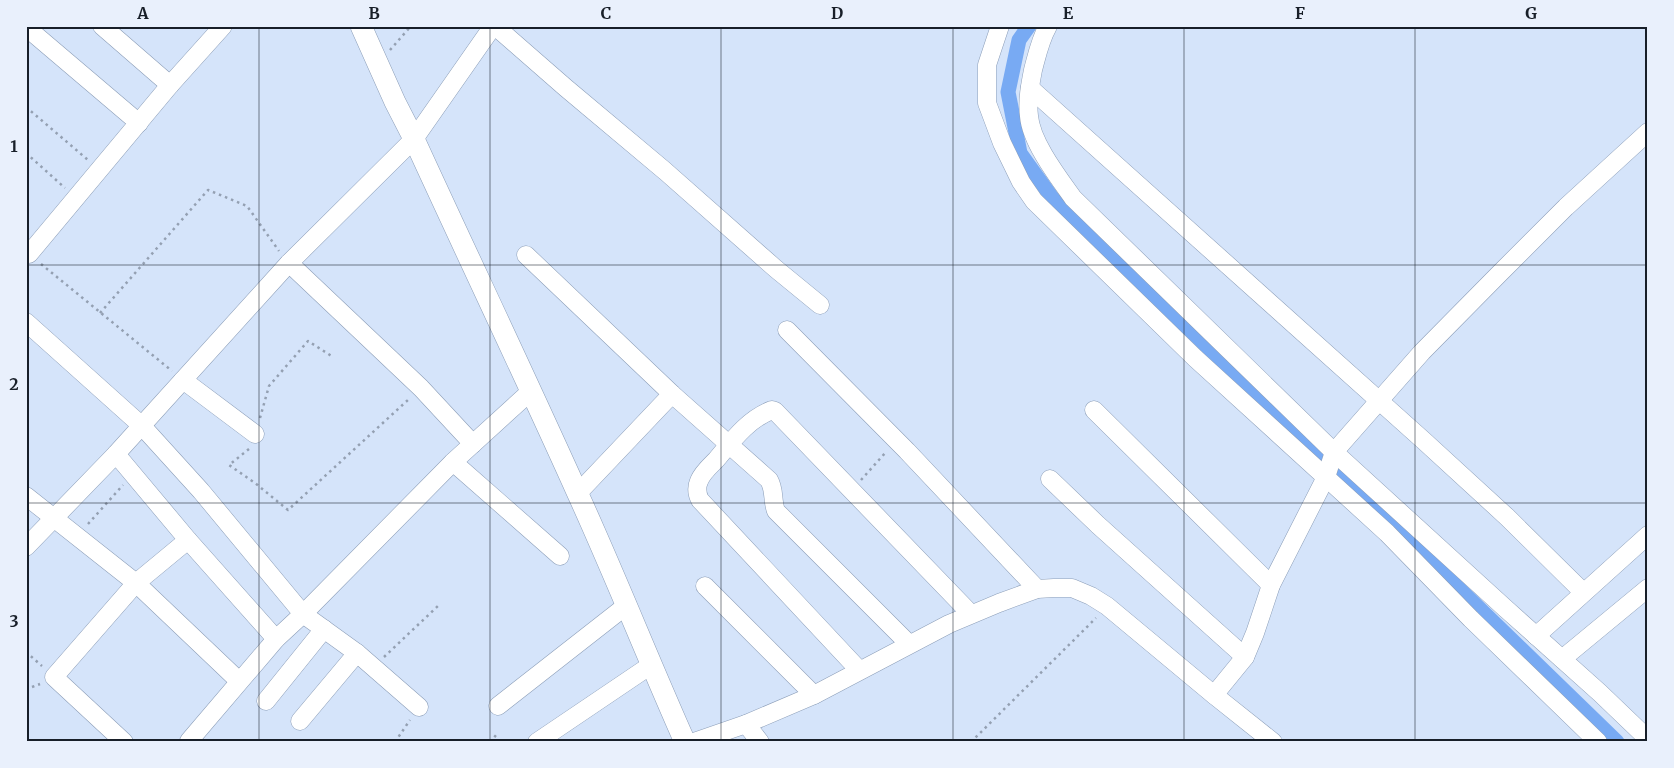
<svg xmlns="http://www.w3.org/2000/svg" width="1674" height="768" viewBox="0 0 1674 768" font-family="Merriweather,serif">
  <rect width="100%" height="100%" fill="#d5e4fa"/>
  <g fill="none" stroke-linecap="round" stroke-linejoin="round">
    <polyline stroke="#78aaf3" stroke-width="15" points="1029,26 1019,40 1008,92 1020,153 1053,199 1351,484 1617,742"/>
    <g stroke="#8c9eb8" stroke-width="19">
      <g id="minor">
        <polyline points="102,26 170,85"/>
        <polyline points="495,26 566,88 665,171 776,269 820,305"/>
        <polyline points="1000,26 987,65 987,103 1002,143 1021,182 1034,201 1195,358 1387,533 1471,619 1598,742"/>
        <path d="M 1048,26 C 1040,40 1037,55 1033,70 C 1030,85 1027,101 1029,116 C 1031,142 1058,177 1073,198 L 1334,452 L 1505,608 L 1600,693 L 1648,739"/>
        <polyline points="26,27 139,123"/>
        <polyline points="1030,88 1423,440 1507,517 1583,592"/>
        <polyline points="26,251 29,254 170,85 223,26"/>
        <path d="M 526,255 L 672,394 L 769,480 C 775,490 772,501 776,511 L 909,644"/>
        <polyline points="289,263 421,388 473,444"/>
        <polyline points="26,322 142,426 201,491 303,614 357,653 419,707"/>
        <polyline points="787,330 907,451 1037,589"/>
        <polyline points="183,380 255,434"/>
        <polyline points="1094,410 1271,585"/>
        <polyline points="116,454 289,263 414,139 493,26"/>
        <polyline points="453,462 560,556"/>
        <polyline points="1050,479 1098,525 1245,657"/>
        <polyline points="578,493 672,394"/>
        <polyline points="26,496 136,583 239,681"/>
        <polyline points="26,547 116,454 188,540 276,639"/>
        <polyline points="705,586 814,695"/>
        <polyline points="1536,636 1648,535"/>
        <polyline points="1562,659 1648,588"/>
        <path d="M 859,670 L 700,500 C 697,494 696,488 699,481 C 702,473 710,466 716,460 C 732,441 748,419 772,410 L 775,411 L 971,614"/>
        <polyline points="1214,695 1245,657 1255,633 1271,585 1326,477 1334,452 1422,352 1500,273 1566,207 1648,132"/>
        <polyline points="266,701 324,629"/>
        <polyline points="498,706 627,605"/>
        <polyline points="300,721 357,653"/>
        <polyline points="746,724 760,742"/>
        <polyline points="189,741 276,639 303,614 453,462 531,391"/>
        <polyline points="124,742 54,677 136,583 188,540"/>
        <polyline points="537,742 651,665"/>
        <polyline points="694,742 746,724 814,695 949,624 999,603 1037,589 1054,588 1072,588 1091,596 1107,606 1214,695 1273,742"/>
      </g>
    </g>
    <g stroke="#8c9eb8" stroke-width="22">
      <path id="tertiary" d="M 361,26 L 395,102 L 414,139 C 468,257 524,374 577,492 C 615,575 648,659 685,742"/>
    </g>
    <g stroke="#94a0b2" stroke-width="2.5" stroke-dasharray="2.5 4" stroke-linecap="butt">
      <polyline points="390,50 411,26"/>
      <polyline points="26,107 88,160"/>
      <polyline points="26,153 65,188"/>
      <polyline points="41,264 172,371"/>
      <polyline points="100,313 208,190 247,206 279,251"/>
      <polyline points="260,418 269,386 308,341 333,357"/>
      <polyline points="249,449 229,465 255,483 288,510 409,399"/>
      <polyline points="861,480 886,452"/>
      <polyline points="88,524 123,485"/>
      <polyline points="26,652 42,666"/>
      <polyline points="384,657 439,605"/>
      <polyline points="32,687 40,684"/>
      <polyline points="395,742 410,720"/>
      <polyline points="490,742 497,734"/>
      <polyline points="971,742 1096,618"/>
    </g>
    <use href="#minor" stroke="#fff" stroke-width="18"/>
    <use href="#tertiary" stroke="#fff" stroke-width="21"/>
  </g>
  <path fill="none" stroke="#181f29" stroke-width="1" stroke-opacity="0.55" d="M 259,26 L 259,742M 490,26 L 490,742M 721,26 L 721,742M 953,26 L 953,742M 1184,26 L 1184,742M 1415,26 L 1415,742M 26,265 L 1648,265M 26,503 L 1648,503"/>
  <rect width="1674" height="768" fill="none" stroke="#e9f0fc" stroke-width="55"/>
  <rect x="28" y="28" width="1618" height="712" fill="none" stroke="#181f29" stroke-width="2"/>
  <g font-size="16" text-anchor="middle" font-weight="bold" fill="#181f29">
    <text x="143" y="19">A</text>
    <text x="374" y="19">B</text>
    <text x="606" y="19">C</text>
    <text x="837" y="19">D</text>
    <text x="1068" y="19">E</text>
    <text x="1300" y="19">F</text>
    <text x="1531" y="19">G</text>
    <text x="14" y="152">1</text>
    <text x="14" y="390">2</text>
    <text x="14" y="627">3</text>
  </g>
</svg>
